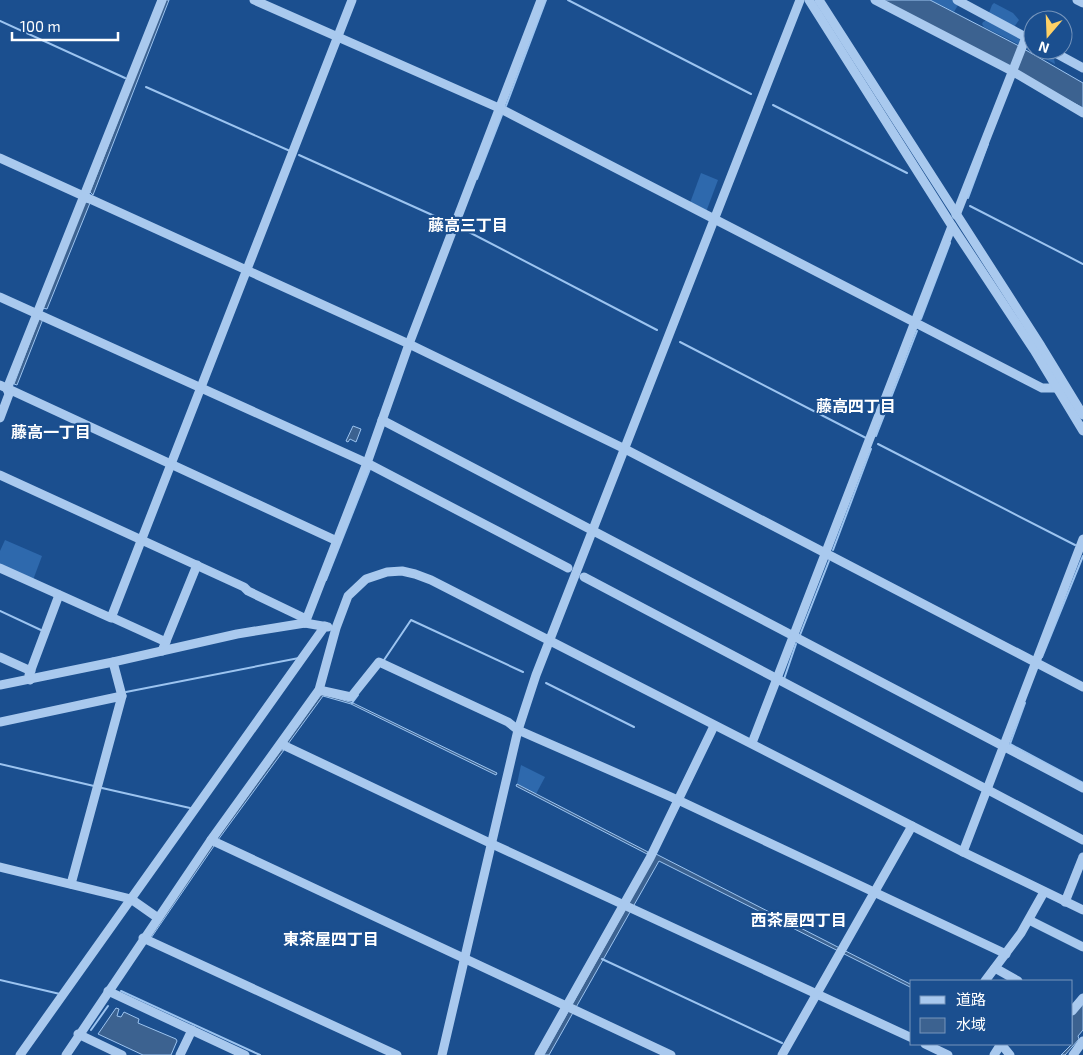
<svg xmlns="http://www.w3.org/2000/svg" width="1083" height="1055" viewBox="0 0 1083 1055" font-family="'Exo 2','Noto Sans JP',sans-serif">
  <rect width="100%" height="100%" fill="#1b4f8f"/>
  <g fill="#2e69ad">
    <polygon points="930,0 952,0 957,2 958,5 954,12"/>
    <polygon points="994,3 1013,13 1019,20 1014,27 989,13 992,5"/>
    <polygon points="987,20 1019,36 1020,40 1018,44 984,27 982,24 983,22"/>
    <polygon points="1031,45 1033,47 1033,50 1039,50 1054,59 1055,64 1027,49 1027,47"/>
    <polygon points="701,173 718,180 706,212 690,203"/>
    <polygon points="5,540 42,556 33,580 0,565 0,551"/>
    <polygon points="521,765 545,777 536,794 517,784"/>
  </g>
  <g fill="#3c6290" stroke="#9cc4f0">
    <polygon points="165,0 169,0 93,195 90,192"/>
    <polygon points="882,0 930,0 1017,45 1083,83 1083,108"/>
    <polygon points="85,202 90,203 47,309 43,308"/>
    <polygon points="39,318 43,319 17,385 14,384"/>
    <polygon points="353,426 361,429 356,442 350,439 348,442 346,441"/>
    <polygon points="323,694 353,703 497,773 496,775 351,704 323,696 288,744 287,742 320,696"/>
    <polygon points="281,750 284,750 218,840 217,838"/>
    <polygon points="517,784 648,852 647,854 516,786"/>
    <polygon points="212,844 214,846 151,938 150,935"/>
    <polygon points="656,854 912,985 912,988 659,861 549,1055 544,1055"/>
    <polygon points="1083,1003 1083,1030 1078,1036 1079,1039 1065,1055 1061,1055 1072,1044 1072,1015"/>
    <polygon points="116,1008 119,1009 117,1016 121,1017 124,1012 139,1019 138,1023 176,1039 177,1041 171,1055 143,1055 98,1034"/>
  </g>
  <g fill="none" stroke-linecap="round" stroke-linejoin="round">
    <g stroke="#9cc4f0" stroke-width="2">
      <polyline points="568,0 751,94"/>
      <polyline points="0,21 125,78"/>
      <polyline points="146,87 290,151"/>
      <polyline points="773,105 907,173"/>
      <polyline points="506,106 546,0"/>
      <polyline points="299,155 450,223"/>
      <polyline points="477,179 502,115"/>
      <polyline points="968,198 988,144"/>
      <polyline points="970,206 1083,264"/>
      <polyline points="463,229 657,330"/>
      <polyline points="921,319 950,243"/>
      <polyline points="680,342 866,438"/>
      <polyline points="876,436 917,331"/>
      <polyline points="878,444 1075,545"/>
      <polyline points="833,550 871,449"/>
      <polyline points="326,580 370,469"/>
      <polyline points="0,611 43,631"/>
      <polyline points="800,635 829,561"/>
      <polyline points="1042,657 1083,556"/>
      <polyline points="384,660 411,620 523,672"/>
      <polyline points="784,679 796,644"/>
      <polyline points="546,683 634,727"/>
      <polyline points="126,692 299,658"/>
      <polyline points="352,703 358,695"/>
      <polyline points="1025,703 1010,744 1083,783"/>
      <polyline points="0,764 94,786"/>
      <polyline points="102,788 190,808"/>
      <polyline points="602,959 782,1043"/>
      <polyline points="0,980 60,994"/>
      <polyline points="121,991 260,1055"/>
      <polyline points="91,1030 108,1006"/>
    </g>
    <g stroke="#a9c9ee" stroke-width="9">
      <polyline points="254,0 499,108 1042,388 1057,388"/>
      <polyline points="809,0 952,226 1034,350 1083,431"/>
      <polyline points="819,0 1041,346 1083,415"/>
      <polyline points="875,0 1012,71 1083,113"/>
      <polyline points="957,0 1033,41"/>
      <polyline points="1077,0 1083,3"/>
      <polyline points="1050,50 1083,68"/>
      <polyline points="0,158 409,344 625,449 1083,687"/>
      <polyline points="956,215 1026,37"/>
      <polyline points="0,297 367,463 568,568"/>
      <polyline points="0,385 337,541"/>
      <polyline points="0,418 9,394 7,389 162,0"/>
      <polyline points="382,420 1083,788"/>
      <polyline points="0,475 244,587 248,591 302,617 305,623"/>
      <polyline points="0,568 111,618 352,0"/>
      <polyline points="584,577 1083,840"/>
      <polyline points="111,617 166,642"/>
      <polyline points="305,623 367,463 409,344 541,0"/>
      <polyline points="162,651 197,565"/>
      <polyline points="0,657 31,671"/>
      <polyline points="30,680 29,675 59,595"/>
      <polyline points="0,685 113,662 237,634 305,623 328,627"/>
      <polyline points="319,690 351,697 379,662 508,722 518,730 678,800 1006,954"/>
      <polyline points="0,722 122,696"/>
      <polyline points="752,743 952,226"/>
      <polyline points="281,744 492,844 912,1038"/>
      <polyline points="211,840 671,1055"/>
      <polyline points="963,852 1083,539"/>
      <polyline points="0,867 131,899 158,918"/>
      <polyline points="71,884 122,696 113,662"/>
      <polyline points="1065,902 1083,857"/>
      <polyline points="1029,920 1083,947"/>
      <polyline points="143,938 397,1055"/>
      <polyline points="995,968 1018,981"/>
      <polyline points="985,981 1021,933 1044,892"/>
      <polyline points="108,991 245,1055"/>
      <polyline points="1072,1011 1083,998"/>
      <polyline points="78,1034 122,1055"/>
      <polyline points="925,1044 948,1055"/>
      <polyline points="1001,1044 1010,1055"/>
      <polyline points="20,1055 325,626"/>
      <polyline points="66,1055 211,840 319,690 336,628 348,596 366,579 387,572 402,571 415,574 431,580 963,852 1083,910"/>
      <polyline points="180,1055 192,1030"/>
      <polyline points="442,1055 518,730 536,675 800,0"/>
      <polyline points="539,1055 650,858 714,726"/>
      <polyline points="782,1055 912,826"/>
      <polyline points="994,1055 1001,1044"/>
      <polyline points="1073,1055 1083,1041"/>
    </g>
  </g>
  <g text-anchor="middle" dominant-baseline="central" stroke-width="4.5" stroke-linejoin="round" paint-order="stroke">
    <g font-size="16" font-weight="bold" fill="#fff" stroke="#1b4f8f">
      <text x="468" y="224">藤高三丁目</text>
      <text x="856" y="405">藤高四丁目</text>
      <text x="51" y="431">藤高一丁目</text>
      <text x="799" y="919">西茶屋四丁目</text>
      <text x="331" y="938">東茶屋四丁目</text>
    </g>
  </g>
  <rect x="910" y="980" width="162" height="65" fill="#1b4f8f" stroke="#7695bc"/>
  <rect x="920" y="996" width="25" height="8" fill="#a9c9ee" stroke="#7695bc"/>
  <text x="956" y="1005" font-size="15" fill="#ffffff">道路</text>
  <rect x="920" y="1018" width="25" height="15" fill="#3c6290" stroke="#7695bc"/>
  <text x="956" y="1030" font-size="15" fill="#ffffff">水域</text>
  <g transform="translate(1048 35) rotate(199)"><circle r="24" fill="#1b4f8f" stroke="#7695bc"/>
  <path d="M0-4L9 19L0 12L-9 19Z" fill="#ffd166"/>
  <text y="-8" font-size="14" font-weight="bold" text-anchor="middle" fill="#ffffff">N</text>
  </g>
  <path d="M12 32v8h106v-8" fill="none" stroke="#ffffff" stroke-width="2.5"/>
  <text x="20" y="32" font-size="15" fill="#ffffff" stroke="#1b4f8f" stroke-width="4" paint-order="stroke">100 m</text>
</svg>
